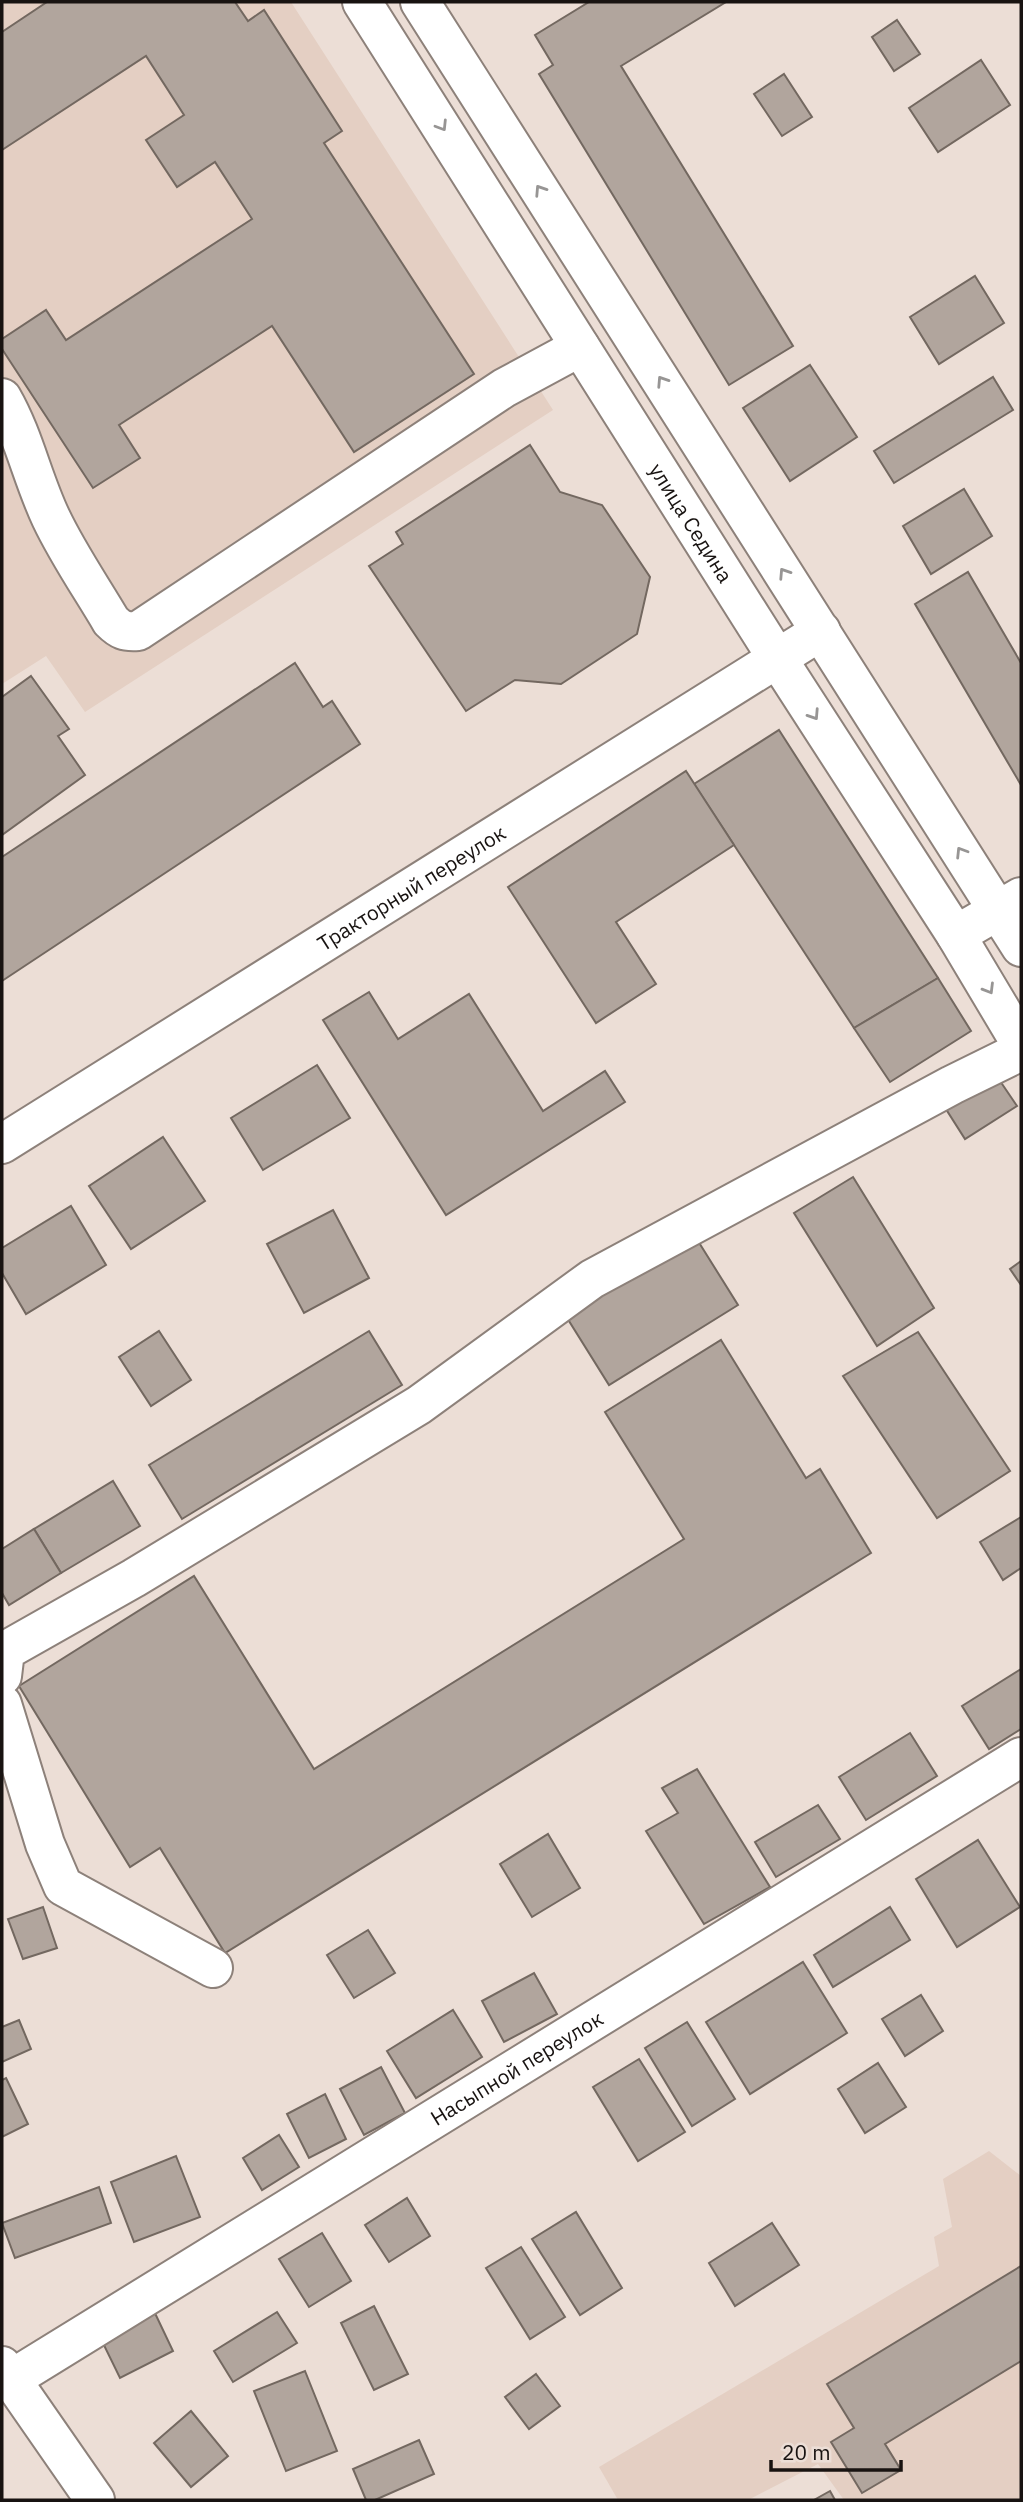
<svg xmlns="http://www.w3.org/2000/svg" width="1023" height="2502" viewBox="0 0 1023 2502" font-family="'IBM Plex Sans',sans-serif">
  <rect width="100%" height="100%" fill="#ecded6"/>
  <g fill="#e4cfc3">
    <polygon points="2,2 291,2 553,410 85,712 46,656 2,684"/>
    <polygon points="989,2151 1021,2176 1021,2500 844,2500 818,2464 748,2500 618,2500 599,2467 939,2266 934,2237 952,2227 943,2179"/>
  </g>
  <g fill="#b1a59d" stroke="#736860" stroke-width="2">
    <polygon points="47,2 235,2 248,21 264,10 342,131 324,143 474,374 354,452 272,326 119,425 140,458 93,488 2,349 2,339 46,310 66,340 252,219 215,162 177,187 146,140 184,115 146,56 2,150 2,32"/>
    <polygon points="589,2 726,2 621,66 793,346 729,385 539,74 553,65 535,35"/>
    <polygon points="897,20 920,54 894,71 872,37"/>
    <polygon points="981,60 1010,105 938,152 909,108"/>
    <polygon points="784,74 812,117 782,136 754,94"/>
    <polygon points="975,276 1004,323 939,364 910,317"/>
    <polygon points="810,365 857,437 790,481 743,408"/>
    <polygon points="993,377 1013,410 894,483 874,451"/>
    <polygon points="530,445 560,492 602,505 650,577 637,634 561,684 515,680 466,711 369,566 403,544 396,532"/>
    <polygon points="964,489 992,536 931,574 903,526"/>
    <polygon points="968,572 1021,663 1021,785 915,604"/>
    <polygon points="295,663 323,707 332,701 360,744 2,981 2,857"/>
    <polygon points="31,676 69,729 58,736 85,775 2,835 2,697"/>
    <polygon points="779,730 938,978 854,1028 694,784"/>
    <polygon points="686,771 734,845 616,922 656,984 596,1023 508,887"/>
    <polygon points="938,978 971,1031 890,1082 854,1028"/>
    <polygon points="369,992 398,1039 469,994 543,1111 605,1071 625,1102 446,1215 323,1020"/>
    <polygon points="317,1065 350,1118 263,1170 231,1118"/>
    <polygon points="996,1075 1017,1106 965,1139 944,1106"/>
    <polygon points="163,1137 205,1201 131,1249 89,1186"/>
    <polygon points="853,1177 934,1308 877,1346 794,1213"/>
    <polygon points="71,1206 106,1265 26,1314 2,1273 2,1248"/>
    <polygon points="333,1210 369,1278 304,1313 267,1244"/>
    <polygon points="693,1233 738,1305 609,1385 564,1313"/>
    <polygon points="1021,1261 1021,1285 1010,1269"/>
    <polygon points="159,1331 191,1380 151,1406 119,1357"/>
    <polygon points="369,1331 402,1385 182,1519 149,1465"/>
    <polygon points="918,1332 1010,1471 937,1518 843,1376"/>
    <polygon points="721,1340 806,1478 820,1469 871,1553 225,1953 160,1848 130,1867 19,1686 194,1576 314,1769 684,1539 605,1412"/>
    <polygon points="113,1481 140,1526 61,1573 34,1529"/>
    <polygon points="1021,1517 1021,1568 1003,1580 980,1542"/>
    <polygon points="34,1529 61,1573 9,1605 2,1593 2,1549"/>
    <polygon points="1021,1669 1021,1729 989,1749 962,1706"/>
    <polygon points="910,1733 937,1776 866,1820 839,1777"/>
    <polygon points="697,1769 770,1887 704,1924 646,1831 678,1813 662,1788"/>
    <polygon points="818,1805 840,1839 776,1877 755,1842"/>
    <polygon points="548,1834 580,1888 532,1917 500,1864"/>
    <polygon points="978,1840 1020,1907 957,1947 916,1879"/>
    <polygon points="43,1907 57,1948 23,1959 8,1919"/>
    <polygon points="890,1907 910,1940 833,1987 814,1955"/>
    <polygon points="368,1930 395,1973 354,1998 327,1955"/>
    <polygon points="803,1962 847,2033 750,2094 706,2022"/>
    <polygon points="534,1973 557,2014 504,2042 482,2001"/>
    <polygon points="921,1995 943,2031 905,2056 882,2019"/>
    <polygon points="453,2010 482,2057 416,2098 387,2051"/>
    <polygon points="19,2020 31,2049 2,2062 2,2027"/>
    <polygon points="687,2022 735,2099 692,2126 645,2048"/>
    <polygon points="639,2059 685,2132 638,2161 593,2087"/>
    <polygon points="878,2063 906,2107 865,2133 838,2089"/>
    <polygon points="381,2067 405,2113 364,2135 340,2089"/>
    <polygon points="6,2078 28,2124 2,2137 2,2080"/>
    <polygon points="325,2094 346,2139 309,2158 287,2114"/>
    <polygon points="279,2135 299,2167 262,2190 243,2158"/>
    <polygon points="176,2156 200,2217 134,2242 111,2182"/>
    <polygon points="99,2187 111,2223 15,2258 2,2223"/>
    <polygon points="407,2198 430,2236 389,2262 365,2225"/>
    <polygon points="576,2212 622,2288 580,2315 532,2239"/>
    <polygon points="772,2223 799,2265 735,2306 709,2263"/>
    <polygon points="322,2233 351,2281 309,2307 279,2259"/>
    <polygon points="521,2247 565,2317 530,2339 486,2268"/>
    <polygon points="1021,2266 1021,2361 885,2444 901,2470 862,2493 831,2442 854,2428 827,2384"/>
    <polygon points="374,2306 408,2374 374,2390 341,2323"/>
    <polygon points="153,2309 173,2351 120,2378 99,2335"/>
    <polygon points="277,2312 297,2343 233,2382 214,2351"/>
    <polygon points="305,2371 337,2451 286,2471 254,2391"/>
    <polygon points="536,2374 560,2406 529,2429 505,2397"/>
    <polygon points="191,2411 228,2456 191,2487 154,2443"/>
    <polygon points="419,2440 434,2474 375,2500 366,2500 353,2469"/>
    <polygon points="830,2491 835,2500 814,2500"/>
  </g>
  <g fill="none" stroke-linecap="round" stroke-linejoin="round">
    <g stroke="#8d817a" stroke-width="42">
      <g id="minor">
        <path id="s1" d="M 362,2 L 777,658 L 956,935 L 1021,1044"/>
        <path d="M 2,398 C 24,436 32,478 51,518 C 68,554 91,587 111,621 C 120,630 125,632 138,631 L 504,388 L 580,347"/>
        <polyline points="956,935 1021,897"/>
        <path id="s2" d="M 2,1144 L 821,631"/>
        <polyline points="2,1676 5,1651 134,1578 419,1405 592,1279 952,1085 1021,1051"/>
        <polyline points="2,1704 45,1844 63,1886 213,1968"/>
        <polyline points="2,2366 95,2500"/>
        <path id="s3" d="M 10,2380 L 1021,1757"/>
      </g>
    </g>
    <g stroke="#8d817a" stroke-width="42">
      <polyline id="major" points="420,2 1021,947"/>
    </g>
    <use href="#minor" stroke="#fff" stroke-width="38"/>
    <use href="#major" stroke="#fff" stroke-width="38"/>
  </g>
  <defs><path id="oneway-chevron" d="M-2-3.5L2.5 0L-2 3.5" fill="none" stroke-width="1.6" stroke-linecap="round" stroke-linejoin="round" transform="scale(1.75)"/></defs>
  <g stroke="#979594">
    <use href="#oneway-chevron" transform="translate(442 126) rotate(58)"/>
    <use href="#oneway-chevron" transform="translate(540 190) rotate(-123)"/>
    <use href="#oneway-chevron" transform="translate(662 381) rotate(-123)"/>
    <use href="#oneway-chevron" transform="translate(784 573) rotate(-123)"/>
    <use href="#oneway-chevron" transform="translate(814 715) rotate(57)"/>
    <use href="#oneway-chevron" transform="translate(961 852) rotate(-122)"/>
    <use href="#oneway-chevron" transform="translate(989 989) rotate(59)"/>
  </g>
  <g text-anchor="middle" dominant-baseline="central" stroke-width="5" stroke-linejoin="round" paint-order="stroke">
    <g font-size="21" fill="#181311" stroke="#ecded6">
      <text stroke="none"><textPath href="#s1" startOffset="616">улица Седина</textPath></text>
      <text stroke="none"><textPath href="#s2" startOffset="483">Тракторный переулок</textPath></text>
      <text stroke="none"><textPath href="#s3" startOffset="595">Насыпной переулок</textPath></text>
    </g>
  </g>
  <rect width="1023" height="2502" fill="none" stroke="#181311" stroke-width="7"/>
  <path d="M771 2460v10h130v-10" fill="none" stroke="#181311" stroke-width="3.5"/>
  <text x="782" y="2460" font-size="21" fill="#181311" stroke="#ecded6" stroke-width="5" paint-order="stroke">20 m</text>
</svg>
